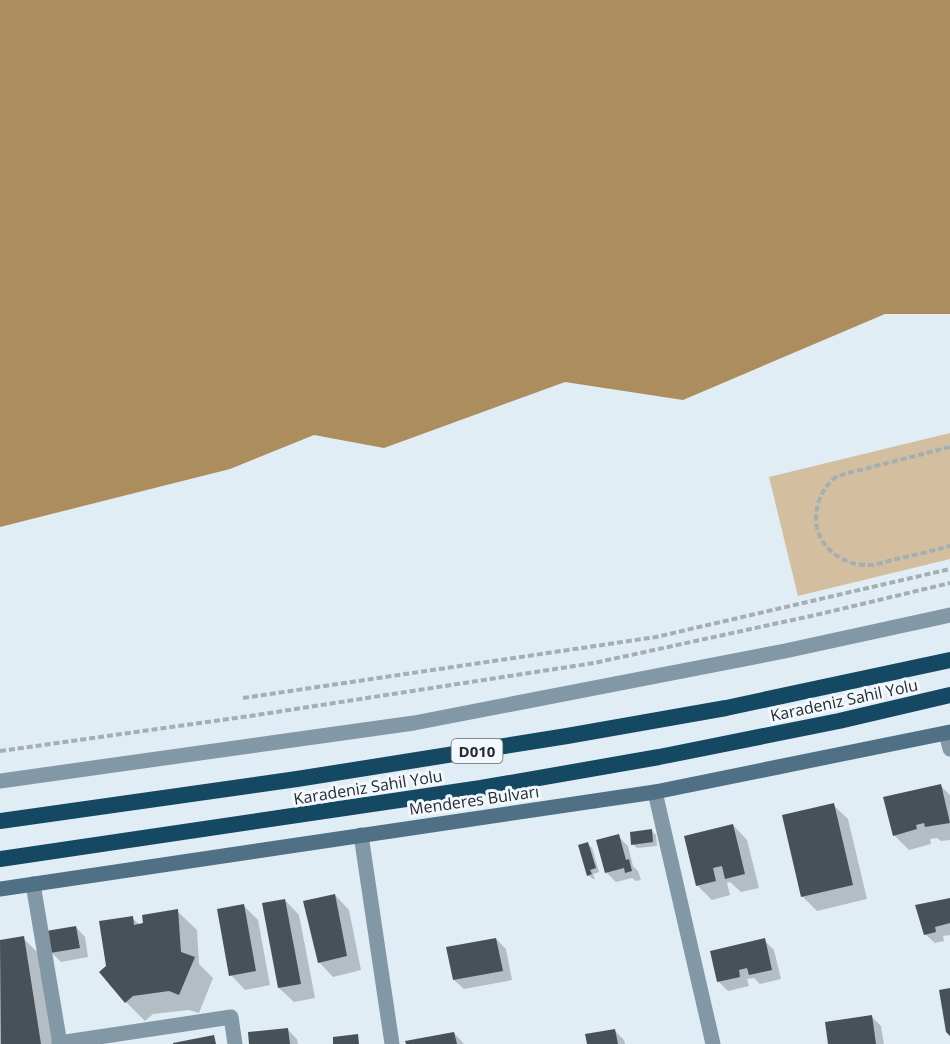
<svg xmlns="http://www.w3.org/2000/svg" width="950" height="1044" viewBox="0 0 950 1044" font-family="'Open Sans',sans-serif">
  <rect width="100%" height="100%" fill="#e1edf4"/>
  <polygon fill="#d3be9f" points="950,433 950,559 798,596 769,477"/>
  <polygon fill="#ac8d5e" points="0,0 950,0 950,314 885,314 683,400 565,382 384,448 314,435 230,469 0,527"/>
  <g fill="#0003">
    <polygon points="941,786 950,795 950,840 941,841 937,838 930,839 931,844 909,850 895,836 885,799"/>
    <polygon points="833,805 848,819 867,899 817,911 802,896"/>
    <polygon points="733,825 747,840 759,888 741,892 730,882 727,883 730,895 712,900 697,885"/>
    <polygon points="651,831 656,835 657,846 637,848 633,844"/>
    <polygon points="618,836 628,846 633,866 638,871 641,880 636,881 632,878 616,882 606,872"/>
    <polygon points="587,843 592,848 599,872 593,874 595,879 593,879 588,875"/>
    <polygon points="335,895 349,910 361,970 333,977 319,962"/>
    <polygon points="950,899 950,935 943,936 944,941 935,943 925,934"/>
    <polygon points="285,900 299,915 315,998 294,1002 279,988"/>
    <polygon points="243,905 258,920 270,985 245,990 231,975"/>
    <polygon points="177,911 197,930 199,964 213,978 199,1013 189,1010 153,1014 145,1021 126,1002 108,967 132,918 140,925"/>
    <polygon points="76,927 85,937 88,957 61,962 51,952"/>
    <polygon points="23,938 42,957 57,1044 0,1044 0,942"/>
    <polygon points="496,939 506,949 512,980 464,989 454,980"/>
    <polygon points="764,940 774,950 781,979 760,984 754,978 747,979 749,986 728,991 719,982 712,952"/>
    <polygon points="872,1017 881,1026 884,1044 830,1044"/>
    <polygon points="288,1030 297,1039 298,1044 251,1044"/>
    <polygon points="614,1030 624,1040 625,1044 588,1044"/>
    <polygon points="454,1033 464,1044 407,1044"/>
  </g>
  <g fill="#485158">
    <polygon points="941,784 950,823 925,827 924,823 916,825 917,829 893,836 883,797"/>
    <polygon points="834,803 853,885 801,897 782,815"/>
    <polygon points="733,824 745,874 725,879 722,866 713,868 716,881 696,886 684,836"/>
    <polygon points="652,829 653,842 631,845 630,832"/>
    <polygon points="619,834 626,860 629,859 632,871 625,873 624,868 605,873 596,840"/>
    <polygon points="588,842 596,868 590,870 592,874 587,876 578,845"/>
    <polygon points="335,894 347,956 318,963 303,901"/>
    <polygon points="950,898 950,923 935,927 936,932 924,935 915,905"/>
    <polygon points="285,899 301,984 278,988 262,903"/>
    <polygon points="244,904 256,971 229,976 217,909"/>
    <polygon points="178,909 181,952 195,957 179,995 169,991 133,996 125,1003 99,972 106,966 99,921 133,916 134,925 143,923 142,915"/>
    <polygon points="76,926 80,948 50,953 46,931"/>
    <polygon points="24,936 41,1044 1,1044 0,940"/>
    <polygon points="496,938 503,971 453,980 446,947"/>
    <polygon points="765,938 772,970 749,975 747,968 739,970 740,977 717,982 710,951"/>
    <polygon points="950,988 950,1036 946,1032 939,990"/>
    <polygon points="872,1015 876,1044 828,1044 825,1022"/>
    <polygon points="288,1028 290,1044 249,1044 248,1032"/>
    <polygon points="615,1029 618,1044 587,1044 585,1034"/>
    <polygon points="454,1032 457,1044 406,1044 405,1041"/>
    <polygon points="358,1034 359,1044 333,1044 333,1037"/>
    <polygon points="214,1035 216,1044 173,1044 173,1043"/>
  </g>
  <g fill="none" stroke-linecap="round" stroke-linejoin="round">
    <g stroke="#a4aeb3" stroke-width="4" stroke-dasharray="6 3" stroke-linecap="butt">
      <path d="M 950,447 L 837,476 C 823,487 816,501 816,520 C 817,547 843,566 869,565 C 878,565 888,561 896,559 C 914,555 932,551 950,546"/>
      <polyline points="243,698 656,637 950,569"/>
      <polyline points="0,751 250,716 594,663 820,614 950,583"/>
    </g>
    <g stroke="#8298a7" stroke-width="15">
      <polyline points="946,733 950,749"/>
      <polyline points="655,792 713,1044"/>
      <polyline points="361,835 392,1044"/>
      <polyline points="33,884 60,1044"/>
      <polyline points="59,1043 231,1017 235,1044"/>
    </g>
    <polyline stroke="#8298a7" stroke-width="15" points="0,781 414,723 785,651 950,615"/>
    <polyline stroke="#507185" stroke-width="15" points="0,889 655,792 950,732"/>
    <g stroke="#154862" stroke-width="16">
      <polyline points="0,821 297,779 567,736 726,708 950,660"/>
      <polyline points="0,859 481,788 659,757 839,721 950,695"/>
    </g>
  </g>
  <g text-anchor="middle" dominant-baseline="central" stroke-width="6" stroke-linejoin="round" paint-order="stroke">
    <rect fill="#f2f9fe" stroke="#64696c" stroke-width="1.5" x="451.5" y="739" width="51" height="24" rx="4.5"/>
    <g font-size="15" font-weight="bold" fill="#272b2e">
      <text x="477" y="751">D010</text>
    </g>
    <g font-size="16" fill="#272b2e" stroke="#f2f9fe">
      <text transform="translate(844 700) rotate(-12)">Karadeniz Sahil Yolu</text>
      <text transform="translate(368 787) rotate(-9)">Karadeniz Sahil Yolu</text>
      <text transform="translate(474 800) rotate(-8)">Menderes Bulvarı</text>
    </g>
  </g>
</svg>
